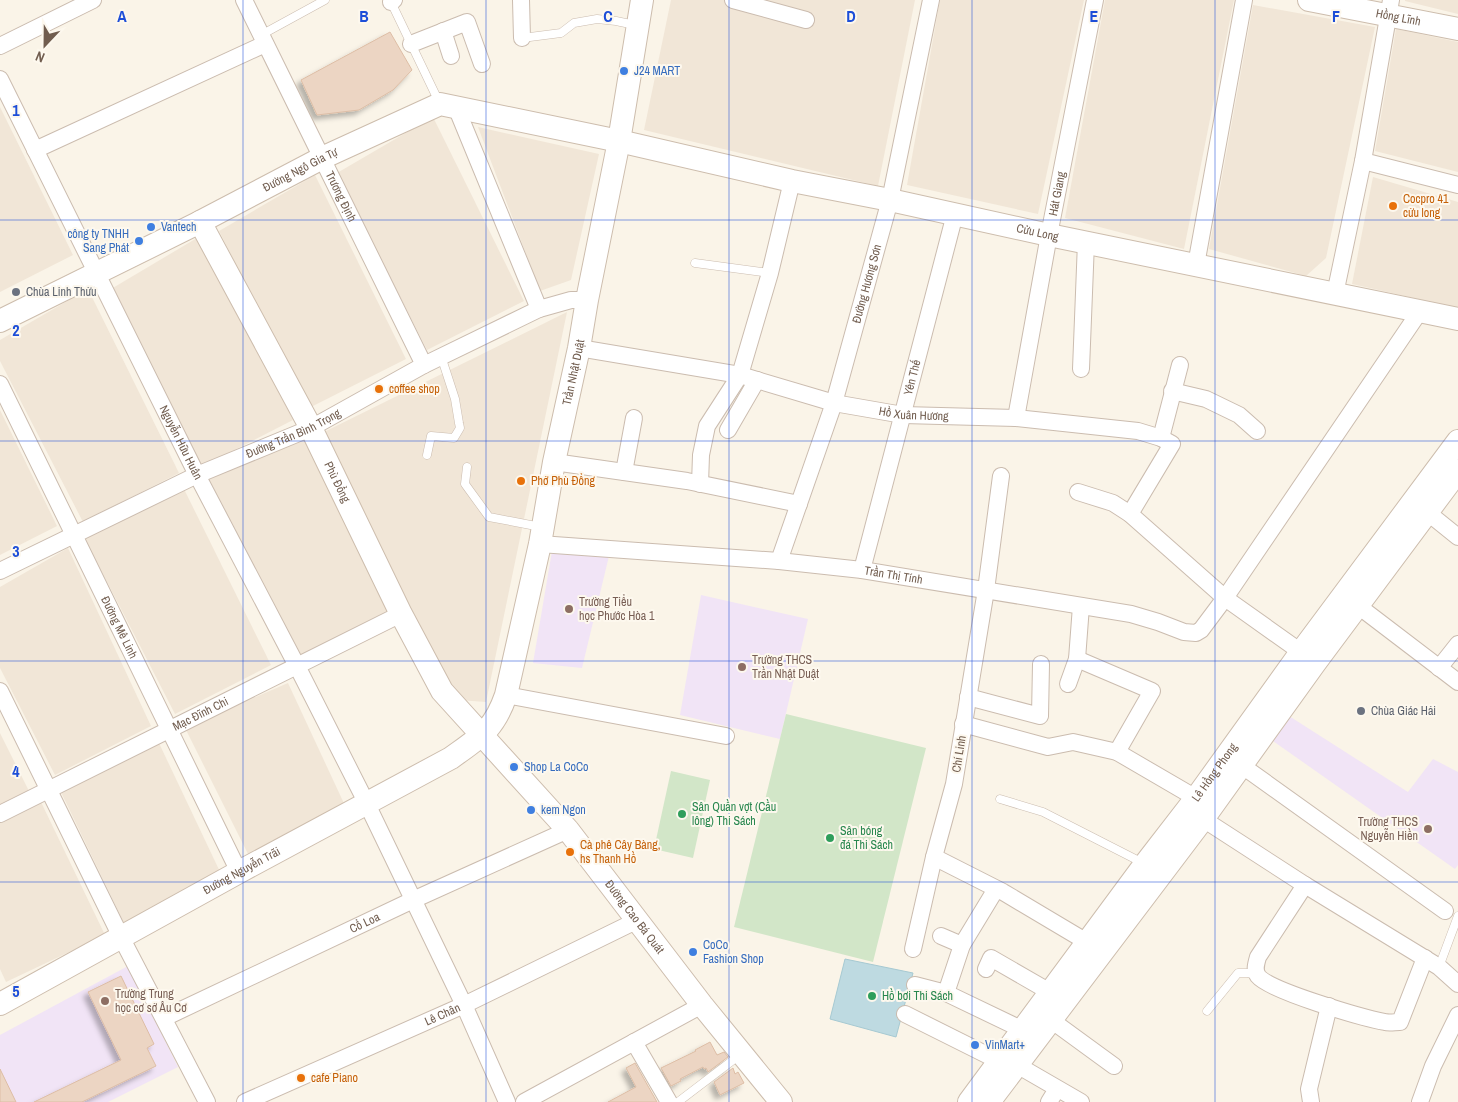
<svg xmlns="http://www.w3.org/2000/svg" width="1458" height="1102" viewBox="0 0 1458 1102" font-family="'Archivo Narrow',sans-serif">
  <defs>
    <filter id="shadow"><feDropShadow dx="-4.5" dy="4.5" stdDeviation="2.5" flood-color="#0004"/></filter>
  </defs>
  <rect width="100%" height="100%" fill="#faf4e8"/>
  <g fill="#f1e6d7">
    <polygon points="671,0 915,0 878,186 644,130"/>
    <polygon points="940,0 1084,0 1038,214 907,185"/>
    <polygon points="1105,0 1234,0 1184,249 1065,218"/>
    <polygon points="1405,0 1458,0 1458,14 1405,1"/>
    <polygon points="1253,5 1375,27 1326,258 1306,276 1209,249"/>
    <polygon points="1396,29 1458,42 1458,172 1375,151"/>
    <polygon points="0,107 73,255 0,292"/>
    <polygon points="433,117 524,301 427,350 337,173"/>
    <polygon points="478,127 599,154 571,280 540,291"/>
    <polygon points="315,175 406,359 309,408 219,231"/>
    <polygon points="1373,177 1458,202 1458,308 1352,284"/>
    <polygon points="202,235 293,420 197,469 106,292"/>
    <polygon points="88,289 179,473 83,522 0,361 0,340"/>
    <polygon points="567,312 486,702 458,700 409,612 324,432"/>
    <polygon points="0,410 57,526 0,555"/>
    <polygon points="300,425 390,610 294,659 203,481"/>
    <polygon points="180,481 271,665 175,714 84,537"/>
    <polygon points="68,548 151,726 55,775 0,668 0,587"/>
    <polygon points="288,683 348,812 250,858 185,728"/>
    <polygon points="0,733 30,793 0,808"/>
    <polygon points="158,741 222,876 124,923 59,788"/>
    <polygon points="40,800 105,935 6,982 0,969 0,819"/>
  </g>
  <g fill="#f1e4f6">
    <polygon points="552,551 609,556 582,668 533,663"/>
    <polygon points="701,595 808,619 780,739 680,715"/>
    <polygon points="1289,716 1408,792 1433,759 1458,772 1458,865 1455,869 1273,741"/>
    <polygon points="128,966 178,1067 108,1102 0,1102 0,1035"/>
  </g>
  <g fill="#d2e6c8">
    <polygon points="786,714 926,748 873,962 734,927"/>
    <polygon points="671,771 710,780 693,858 654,849"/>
  </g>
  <polygon fill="#bedae1" stroke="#a6c9d2" points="845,959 913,973 896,1037 830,1019"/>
  <g fill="#ecd5c3" stroke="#ddbda5" filter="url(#shadow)">
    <polygon points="390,32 412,70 393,90 359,110 317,115 301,80"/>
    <polygon points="121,976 154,1044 147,1048 156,1066 82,1102 34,1102 121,1060 88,992"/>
    <polygon points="710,1042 717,1055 724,1052 728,1057 708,1072 706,1068 704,1069 703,1067 680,1079 681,1081 671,1086 661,1068 696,1051 695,1050"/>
    <polygon points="635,1063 657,1102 608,1102 636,1087 626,1068"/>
    <polygon points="733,1068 735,1074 738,1072 744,1083 720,1095 714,1082"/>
    <polygon points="0,1069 16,1102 0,1102"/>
  </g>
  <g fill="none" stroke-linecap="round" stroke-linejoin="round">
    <g stroke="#cbbcaf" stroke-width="9">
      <g id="lane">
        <polyline points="391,2 439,102"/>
        <polyline points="261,35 325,0"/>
        <polyline points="522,38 561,33 574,23 597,19 616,21 635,25"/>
        <polyline points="695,263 770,273"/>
        <polyline points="427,455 431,436 454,438 460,428 459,423 455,399 441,356"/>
        <polyline points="467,467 465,484 489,517 541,527"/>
        <polyline points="1000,799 1043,812 1143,863"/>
        <polyline points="1439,967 1458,916"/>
        <polyline points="1207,1011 1238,973 1248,973 1257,975"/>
        <polyline points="678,1102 741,1054"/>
      </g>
    </g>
    <g stroke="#cbbcaf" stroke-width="18">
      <g id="street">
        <path id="s1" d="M 244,0 L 424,365"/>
        <polyline points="521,0 522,38"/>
        <polyline points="733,0 806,20"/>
        <polyline points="391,2 394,0"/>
        <polyline points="443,31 451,56"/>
        <polyline points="411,44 467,22 482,64"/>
        <polyline points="0,46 93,0"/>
        <path id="s2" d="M 0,79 L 197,475 L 297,666 L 367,804 L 464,1005 L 507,1102"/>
        <polyline points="456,107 539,309"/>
        <polyline points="35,150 265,44"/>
        <polyline points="1363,161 1458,185"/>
        <polyline points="1196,265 1244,0"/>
        <polyline points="1335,294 1363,161 1391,0"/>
        <path id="s3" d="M 579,348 L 740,375 L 834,403 L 903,415 L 1016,418 L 1138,431 L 1161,438 L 1172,444 L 1130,514"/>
        <polyline points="1081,369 1086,242"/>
        <path id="s4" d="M 0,384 L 239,872"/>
        <polyline points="1172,391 1206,399 1239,415 1257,431"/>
        <path id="s5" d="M 1016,418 L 1049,235 L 1095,0"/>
        <polyline points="728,430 757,380"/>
        <polyline points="1161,438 1180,365"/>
        <polyline points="554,462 687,481 799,504"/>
        <polyline points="624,472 634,418"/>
        <polyline points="1001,476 986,590 954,784 934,857 1003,892 1087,942"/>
        <polyline points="700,484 701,455 707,426 740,375 770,273 792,181"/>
        <polyline points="1078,492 1113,503 1130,514 1225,598 1301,652"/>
        <polyline points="1427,512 1458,537"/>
        <path id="s6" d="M 540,544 L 779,561 L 862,570 L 1131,614 L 1158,622 L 1184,632 L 1196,633 L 1201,630 L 1225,598 L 1420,311"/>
        <path id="s7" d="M 779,561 L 834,403 L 890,200 L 931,0"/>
        <path id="s8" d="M 862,570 L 955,214"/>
        <path id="s9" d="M 0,571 L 197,475 L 311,428 L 424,365 L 539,309 L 571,300 L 587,300"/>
        <polyline points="1357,605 1458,682"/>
        <polyline points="1077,659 1152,691 1117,752"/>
        <polyline points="1439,668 1458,644"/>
        <polyline points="1068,684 1077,659 1081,606"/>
        <polyline points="0,691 121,937 207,1102"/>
        <polyline points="506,695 726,736"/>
        <polyline points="968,697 1040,716 1041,664"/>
        <polyline points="963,724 1048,747 1073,742 1117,752 1196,798"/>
        <polyline points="1241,765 1445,911"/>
        <path id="s10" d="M 0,814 L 401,614"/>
        <polyline points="1203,819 1305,885 1439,967 1458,984"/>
        <path d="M 1305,885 L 1258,957 C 1256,964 1254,970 1258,976 C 1270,991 1363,1018 1385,1022 C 1389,1023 1395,1022 1400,1022 L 1425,958"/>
        <polyline points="941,936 962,945"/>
        <polyline points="913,949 934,857"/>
        <polyline points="986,969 991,958 1050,992"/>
        <polyline points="915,985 946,993 1023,1030"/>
        <polyline points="946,993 962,945 996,889"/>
        <polyline points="905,1014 999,1061"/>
        <path id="s11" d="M 164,1018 L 413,900 L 568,830"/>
        <polyline points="1051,1020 1114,1066"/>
        <polyline points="634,1042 669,1102"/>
        <polyline points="1017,1065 1081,1102"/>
        <path id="s12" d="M 245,1102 L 464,1005 L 638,920"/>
        <polyline points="524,1102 702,1005"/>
        <polyline points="1049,1102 1057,1089"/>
        <polyline points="1311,1102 1309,1089 1329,1006"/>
        <polyline points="1420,1102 1433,1066 1458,1015"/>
      </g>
    </g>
    <g stroke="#cdbdad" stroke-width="24">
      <g id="secondary">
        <path id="s13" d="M 1309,0 L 1458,29"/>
        <path id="s14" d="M 200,222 L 311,428 L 401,614 L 442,691 L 568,830 L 702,1005 L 781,1102"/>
        <path id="s15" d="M 0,321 L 200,222 L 322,158 L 440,104 L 619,141 L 792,181 L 890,200 L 1049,235 L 1458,319"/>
        <path id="s16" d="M 0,1004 L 239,872 L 451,758 C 480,737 494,730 506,695 L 540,544 L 554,462 L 579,348 L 587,300 L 619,141 L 642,0"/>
        <path id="s17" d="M 969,1102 L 1145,864 L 1196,798 L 1301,652 L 1458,441"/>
        <polyline points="989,1102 1203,819 1315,663 1458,471"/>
      </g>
    </g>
    <use href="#lane" stroke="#fff" stroke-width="8"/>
    <use href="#street" stroke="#fff" stroke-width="16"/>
    <use href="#secondary" stroke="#fff" stroke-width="22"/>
  </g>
  <path fill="none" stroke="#1d4ed8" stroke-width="1" stroke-opacity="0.55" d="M 243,0 L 243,1102M 486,0 L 486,1102M 729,0 L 729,1102M 972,0 L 972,1102M 1215,0 L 1215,1102M 0,220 L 1458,220M 0,441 L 1458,441M 0,661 L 1458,661M 0,882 L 1458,882"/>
  <g fill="#3f7fe0" stroke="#fdf8ee" stroke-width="2">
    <circle cx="624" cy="71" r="5"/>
    <circle cx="151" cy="227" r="5"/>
    <circle cx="139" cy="241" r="5"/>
    <circle cx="514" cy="767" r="5"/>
    <circle cx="531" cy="810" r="5"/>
    <circle cx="693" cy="952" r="5"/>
    <circle cx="975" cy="1045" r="5"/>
  </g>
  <g fill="#e8710a" stroke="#fdf8ee" stroke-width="2">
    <circle cx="1393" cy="206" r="5"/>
    <circle cx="379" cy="389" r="5"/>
    <circle cx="521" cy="481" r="5"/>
    <circle cx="570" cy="852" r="5"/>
    <circle cx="301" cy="1078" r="5"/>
  </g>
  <g fill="#6b7280" stroke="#fdf8ee" stroke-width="2">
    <circle cx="16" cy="292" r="5"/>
    <circle cx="1361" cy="711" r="5"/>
  </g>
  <g fill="#8d6e63" stroke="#fdf8ee" stroke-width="2">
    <circle cx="569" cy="609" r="5"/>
    <circle cx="742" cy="667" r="5"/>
    <circle cx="1428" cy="829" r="5"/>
    <circle cx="105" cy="1001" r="5"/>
  </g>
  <g fill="#2e9e5b" stroke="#fdf8ee" stroke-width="2">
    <circle cx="682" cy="814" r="5"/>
    <circle cx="830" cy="838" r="5"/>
    <circle cx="872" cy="996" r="5"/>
  </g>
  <g text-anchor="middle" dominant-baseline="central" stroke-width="4" stroke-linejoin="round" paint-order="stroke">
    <g font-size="12" fill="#715d4f" stroke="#fdf8ee">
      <text stroke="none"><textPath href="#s13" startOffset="91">Hồng Lĩnh</textPath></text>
      <text stroke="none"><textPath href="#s15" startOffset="336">Đường Ngô Gia Tự</textPath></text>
      <text stroke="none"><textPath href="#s5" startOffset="228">Hát Giang</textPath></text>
      <text stroke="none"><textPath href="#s1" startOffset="219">Trương Định</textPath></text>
      <text stroke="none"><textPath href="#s15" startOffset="1102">Cửu Long</textPath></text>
      <text stroke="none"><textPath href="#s7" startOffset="291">Đường Hương Sơn</textPath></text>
      <text stroke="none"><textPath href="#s16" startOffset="929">Trần Nhật Duật</textPath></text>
      <text stroke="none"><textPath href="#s8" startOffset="199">Yên Thế</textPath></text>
      <text stroke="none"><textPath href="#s3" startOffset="342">Hồ Xuân Hương</textPath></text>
      <text stroke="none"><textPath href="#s9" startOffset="324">Đường Trần Bình Trọng</textPath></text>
      <text stroke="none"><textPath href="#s2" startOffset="406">Nguyễn Hữu Huân</textPath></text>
      <text stroke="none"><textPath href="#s14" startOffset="294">Phù Đổng</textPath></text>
      <text stroke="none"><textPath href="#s6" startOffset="355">Trần Thị Tính</textPath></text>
      <text stroke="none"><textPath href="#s4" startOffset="271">Đường Mê Linh</textPath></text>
      <text stroke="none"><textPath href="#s10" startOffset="224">Mạc Đĩnh Chi</textPath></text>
      <text transform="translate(959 754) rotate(-81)">Chí Linh</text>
      <text stroke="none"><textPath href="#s17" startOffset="411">Lê Hồng Phong</textPath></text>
      <text stroke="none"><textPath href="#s16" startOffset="276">Đường Nguyễn Trãi</textPath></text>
      <text stroke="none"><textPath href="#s14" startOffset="825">Đường Cao Bá Quát</textPath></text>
      <text stroke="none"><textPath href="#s11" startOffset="222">Cổ Loa</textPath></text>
      <text stroke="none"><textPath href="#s12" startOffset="216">Lê Chân</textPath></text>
    </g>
    <g font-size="12" fill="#366cbe" stroke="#fdf8ee" text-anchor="start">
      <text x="634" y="71">J24 MART</text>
      <text x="161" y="227">Vantech</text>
      <text x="129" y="234" text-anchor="end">công ty TNHH<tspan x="129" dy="14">Sang Phát</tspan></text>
      <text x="524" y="767">Shop La CoCo</text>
      <text x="541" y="810">kem Ngon</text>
      <text x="703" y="945">CoCo<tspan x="703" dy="14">Fashion Shop</tspan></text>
      <text x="985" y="1045">VinMart+</text>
    </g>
    <g font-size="12" fill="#c56008" stroke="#fdf8ee" text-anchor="start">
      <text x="1403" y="199">Cocpro 41<tspan x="1403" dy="14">cửu long</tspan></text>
      <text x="389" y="389">coffee shop</text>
      <text x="531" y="481">Phở Phù Đổng</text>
      <text x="580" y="845">Cà phê Cây Bàng,<tspan x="580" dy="14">hs Thanh Hồ</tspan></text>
      <text x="311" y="1078">cafe Piano</text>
    </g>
    <g font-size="12" fill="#5b616d" stroke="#fdf8ee" text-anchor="start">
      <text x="26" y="292">Chùa Linh Thửu</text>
      <text x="1371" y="711">Chùa Giác Hải</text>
    </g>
    <g font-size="12" fill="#785e54" stroke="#fdf8ee" text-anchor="start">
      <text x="579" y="602">Trường Tiểu<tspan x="579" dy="14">học Phước Hòa 1</tspan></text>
      <text x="752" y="660">Trường THCS<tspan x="752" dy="14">Trần Nhật Duật</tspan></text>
      <text x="1418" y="822" text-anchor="end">Trường THCS<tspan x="1418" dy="14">Nguyễn Hiền</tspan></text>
      <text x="115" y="994">Trường Trung<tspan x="115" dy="14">học cơ sở Âu Cơ</tspan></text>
    </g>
    <g font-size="12" fill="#27864d" stroke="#fdf8ee" text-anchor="start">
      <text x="692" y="807">Sân Quần vợt (Cầu<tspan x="692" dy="14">lông) Thi Sách</tspan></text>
      <text x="840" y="831">Sân bóng<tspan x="840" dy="14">đá Thi Sách</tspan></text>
      <text x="882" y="996">Hồ bơi Thi Sách</text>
    </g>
  </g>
  <g font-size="16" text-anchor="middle" font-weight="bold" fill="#1d4ed8" stroke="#fdf8ee" stroke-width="4" stroke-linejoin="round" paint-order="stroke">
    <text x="122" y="22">A</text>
    <text x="364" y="22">B</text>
    <text x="608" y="22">C</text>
    <text x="851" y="22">D</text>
    <text x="1094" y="22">E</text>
    <text x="1336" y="22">F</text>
    <text x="16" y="116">1</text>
    <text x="16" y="336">2</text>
    <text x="16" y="557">3</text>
    <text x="16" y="777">4</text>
    <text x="16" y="997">5</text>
  </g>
  <g transform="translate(45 45) rotate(202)" stroke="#fdf8ee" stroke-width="4" paint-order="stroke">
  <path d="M0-4L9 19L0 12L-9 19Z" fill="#715d4f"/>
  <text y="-8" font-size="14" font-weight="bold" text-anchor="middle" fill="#715d4f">N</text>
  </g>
</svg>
